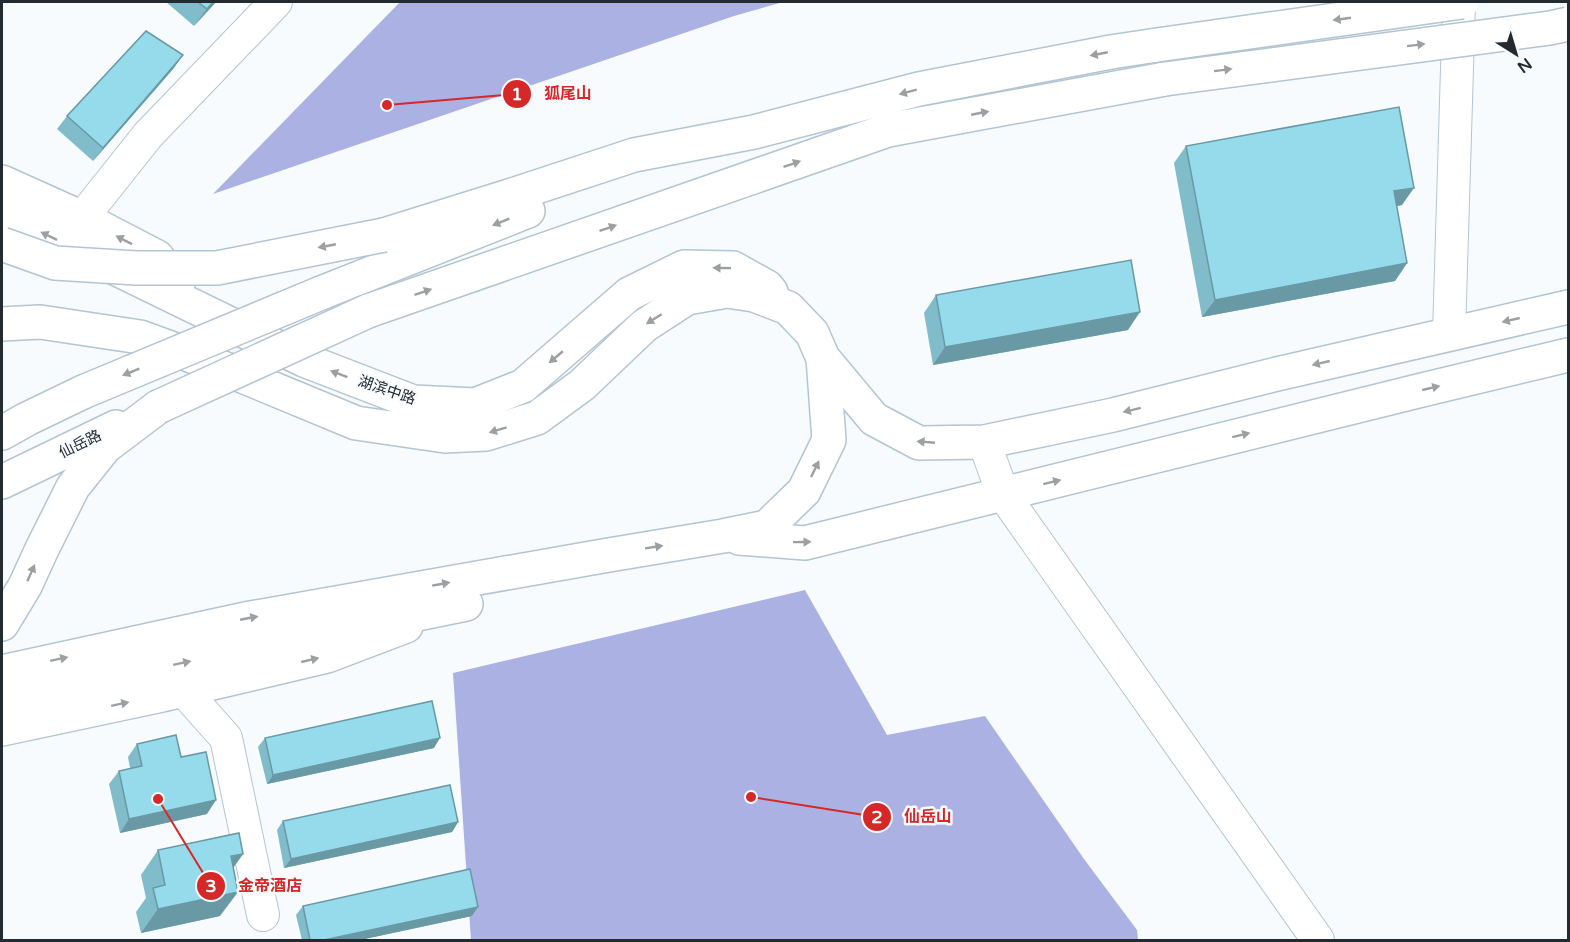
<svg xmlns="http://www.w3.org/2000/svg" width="1570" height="942" viewBox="0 0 1570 942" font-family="'Varela Round','Noto Sans SC',sans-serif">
  <rect width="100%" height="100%" fill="#f7fbfe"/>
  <g fill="#acb1e4">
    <polygon points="400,2 783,2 734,16 213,194"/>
    <polygon points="805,590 887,735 985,716 1084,859 1137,930 1138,940 471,940 453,673"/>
  </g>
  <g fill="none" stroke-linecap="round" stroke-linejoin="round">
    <g stroke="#b3c5d1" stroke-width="34">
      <g id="minor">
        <polyline points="82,218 148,135 276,2"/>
        <polyline points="1449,334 1459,2"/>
        <polyline points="984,442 1003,494 1318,940"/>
        <polyline points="185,692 226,738 263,915"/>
      </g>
    </g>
    <g stroke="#b3c5d1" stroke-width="36">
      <g id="major">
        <polyline points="2,182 82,218 157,257 178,284"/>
        <polyline points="2,213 304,360 413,402 475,405 523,386 629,294 684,267 733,268 767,287 771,292"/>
        <polyline points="2,324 40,322 140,337 211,363 356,423 445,436 486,434 537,418 582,385 644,326 687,298 727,291 754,295 788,308 812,333 823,358 874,419 919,443 984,442 1113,415 1277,374 1568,307"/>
        <polyline points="739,538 805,543 1418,391 1568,355"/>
        <polyline points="2,672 245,619 603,556 723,536 767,527 804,491 829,440 823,358"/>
        <polyline points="2,729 162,695 327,656 406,626"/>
      </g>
    </g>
    <g stroke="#b3c5d1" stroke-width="36">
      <g id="highway">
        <polyline points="384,235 506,197 634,155 754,132 919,89 1111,52 1157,45"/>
        <polyline points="321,293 528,211"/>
        <polyline points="368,311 888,130 1165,79"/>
        <polyline points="2,433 27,419 83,392"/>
        <polyline points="2,482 116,427"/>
        <polyline points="2,624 25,586 42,549 73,487 105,447 158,407"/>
        <polyline points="2,699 466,604"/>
      </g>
    </g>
    <use href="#minor" stroke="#fff" stroke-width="32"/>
    <use href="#major" stroke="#fff" stroke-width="33"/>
    <use href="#highway" stroke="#fff" stroke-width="33"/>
    <g stroke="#b3c5d1" stroke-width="36" stroke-linecap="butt">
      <g id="highway-bridge">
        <polyline points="1157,45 1462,2"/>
        <polyline points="1165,79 1550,28 1568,24"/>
        <polyline points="2,244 55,263 136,268 217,268 384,235"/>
        <polyline points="83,392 321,293"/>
        <polyline points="158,407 368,311"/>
      </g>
    </g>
    <use href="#highway-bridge" stroke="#fff" stroke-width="33"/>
  </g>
  <g fill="#81bccb">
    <polygon points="166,2 216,2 194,26"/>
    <polygon points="183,55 173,69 93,161 57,129 67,116"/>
    <polygon points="1186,146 1402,205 1397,206 1407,263 1395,281 1202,317 1174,163"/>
    <polygon points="936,295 1128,330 933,365 924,313"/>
    <polygon points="265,738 434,748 267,784 258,747"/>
    <polygon points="137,744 181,757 207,814 120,833 109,784 119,771 130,768 128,757"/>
    <polygon points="283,821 458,822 452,832 284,868 277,830"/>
    <polygon points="158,850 243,854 233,868 220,916 141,933 136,912 146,898 141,875"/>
    <polygon points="303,906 472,916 360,940 302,940 296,915"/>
  </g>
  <g fill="#6999a5">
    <polygon points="213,2 216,2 194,26 207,9"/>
    <polygon points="183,55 173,69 93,161 103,148"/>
    <polygon points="1414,188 1402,205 1382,209 1394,191"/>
    <polygon points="1407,263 1395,281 1202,317 1215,300"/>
    <polygon points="1140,312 1128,330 933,365 945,347"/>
    <polygon points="440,738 434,748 267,784 273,775"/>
    <polygon points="216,800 207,814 120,833 129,819"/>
    <polygon points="458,822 452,832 284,868 291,859"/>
    <polygon points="243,854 226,878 231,856"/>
    <polygon points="238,892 220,916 141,933 158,909"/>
    <polygon points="478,907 472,916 360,940 324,940"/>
  </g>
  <g fill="#96dbec" stroke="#6999a5" stroke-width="1.5">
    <polygon points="198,2 213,2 207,9"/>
    <polygon points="146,31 183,55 103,148 67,116"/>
    <polygon points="1399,107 1414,188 1394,191 1407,263 1215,300 1186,146"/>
    <polygon points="1131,260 1140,312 945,347 936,295"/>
    <polygon points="432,701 440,738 273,775 265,738"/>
    <polygon points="176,735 181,757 206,752 216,800 129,819 119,771 142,766 137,744"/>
    <polygon points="450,785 458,822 291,859 283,821"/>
    <polygon points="239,833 243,854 231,856 238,892 158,909 153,888 165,885 158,850"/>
    <polygon points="470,869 478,907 324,940 310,940 303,906"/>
  </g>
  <defs><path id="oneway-solid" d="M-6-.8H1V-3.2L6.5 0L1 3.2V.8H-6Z" transform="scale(1.5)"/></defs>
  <g fill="#9ca0a2">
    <use href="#oneway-solid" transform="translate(1342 19) rotate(172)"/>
    <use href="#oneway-solid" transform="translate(1416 45) rotate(-7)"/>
    <use href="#oneway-solid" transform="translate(1099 54) rotate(169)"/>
    <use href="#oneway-solid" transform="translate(1223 70) rotate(-7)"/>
    <use href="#oneway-solid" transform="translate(908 92) rotate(165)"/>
    <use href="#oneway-solid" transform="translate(980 113) rotate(-11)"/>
    <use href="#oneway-solid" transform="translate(792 164) rotate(-19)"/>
    <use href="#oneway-solid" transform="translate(501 222) rotate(158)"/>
    <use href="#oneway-solid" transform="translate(608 228) rotate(-19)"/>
    <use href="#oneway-solid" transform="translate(49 236) rotate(-154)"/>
    <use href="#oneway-solid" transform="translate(124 240) rotate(-153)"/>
    <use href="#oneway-solid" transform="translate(327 246) rotate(169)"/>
    <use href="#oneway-solid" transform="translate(722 268) rotate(-179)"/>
    <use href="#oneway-solid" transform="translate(423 292) rotate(-19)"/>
    <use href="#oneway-solid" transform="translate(654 319) rotate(148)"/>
    <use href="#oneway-solid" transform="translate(1511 320) rotate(167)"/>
    <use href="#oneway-solid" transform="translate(556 357) rotate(140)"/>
    <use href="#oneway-solid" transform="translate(1321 363) rotate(167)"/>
    <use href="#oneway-solid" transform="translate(131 372) rotate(158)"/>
    <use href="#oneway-solid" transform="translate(339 374) rotate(-159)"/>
    <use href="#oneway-solid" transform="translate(1431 388) rotate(-13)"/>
    <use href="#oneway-solid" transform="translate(1132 410) rotate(166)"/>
    <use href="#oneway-solid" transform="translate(498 430) rotate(163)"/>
    <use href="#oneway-solid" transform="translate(1241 435) rotate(-14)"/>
    <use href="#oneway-solid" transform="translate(926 442) rotate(-175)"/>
    <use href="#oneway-solid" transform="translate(815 469) rotate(-64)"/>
    <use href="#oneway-solid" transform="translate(1052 482) rotate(-14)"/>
    <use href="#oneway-solid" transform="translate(802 542) rotate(-1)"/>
    <use href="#oneway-solid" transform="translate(654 547) rotate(-9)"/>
    <use href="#oneway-solid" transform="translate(31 573) rotate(-66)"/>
    <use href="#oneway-solid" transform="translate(441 584) rotate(-10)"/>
    <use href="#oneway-solid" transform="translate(249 618) rotate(-11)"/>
    <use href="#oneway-solid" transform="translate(59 659) rotate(-12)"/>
    <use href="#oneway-solid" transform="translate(310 660) rotate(-13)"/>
    <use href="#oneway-solid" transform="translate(182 663) rotate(-12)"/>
    <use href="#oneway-solid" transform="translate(120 704) rotate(-12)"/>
  </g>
  <g text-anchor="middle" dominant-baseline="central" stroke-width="5" stroke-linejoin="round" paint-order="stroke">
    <g font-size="15" fill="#242b30" stroke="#f7fbfe">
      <text transform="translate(387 390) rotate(19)">湖滨中路</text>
      <text transform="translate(80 444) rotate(-26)">仙岳路</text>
    </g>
  </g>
  <path fill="none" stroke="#d62828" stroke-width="2" d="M387 105L517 94M751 797L877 817M158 799L211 886"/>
  <g fill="#d62828" stroke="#f7fbfe" stroke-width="2">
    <circle cx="387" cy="105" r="6"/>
    <circle cx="751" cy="797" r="6"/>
    <circle cx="158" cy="799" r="6"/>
    <circle cx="517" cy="94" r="15"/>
    <circle cx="877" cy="817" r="15"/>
    <circle cx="211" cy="886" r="15"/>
  </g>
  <g font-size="18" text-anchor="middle" font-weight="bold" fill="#fff">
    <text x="517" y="100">1</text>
    <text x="877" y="823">2</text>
    <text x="211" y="892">3</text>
  </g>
  <g font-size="16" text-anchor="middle" font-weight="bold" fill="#d62828" stroke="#f7fbfe" stroke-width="5" stroke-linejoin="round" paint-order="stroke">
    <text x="568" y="99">狐尾山</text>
    <text x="928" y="822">仙岳山</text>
    <text x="270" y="891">金帝酒店</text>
  </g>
  <rect width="1570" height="942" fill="none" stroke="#242b30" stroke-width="6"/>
  <g transform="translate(1516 54) rotate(143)" stroke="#f7fbfe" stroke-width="4.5" paint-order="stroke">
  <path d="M0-4.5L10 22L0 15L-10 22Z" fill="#242b30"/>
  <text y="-9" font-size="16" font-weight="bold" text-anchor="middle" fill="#242b30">N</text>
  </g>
</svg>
